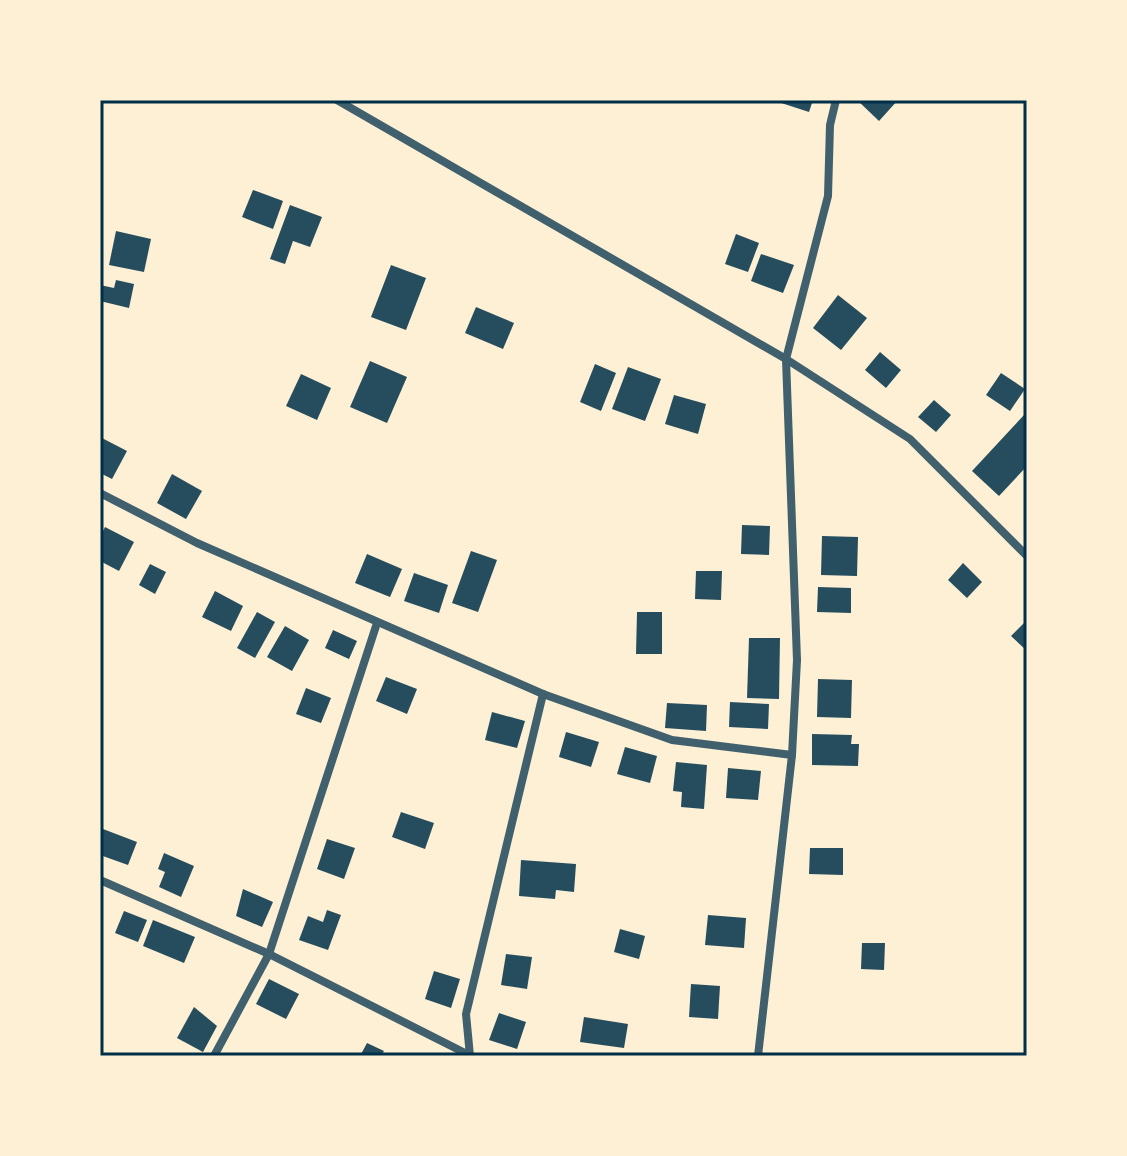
<svg xmlns="http://www.w3.org/2000/svg" width="1127" height="1156" viewBox="0 0 1127 1156" font-family="'PT Sans',sans-serif">
  <rect width="100%" height="100%" fill="#fdf0d5"/>
  <g fill="#264d5e">
    <polygon points="772,100 813,100 809,112"/>
    <polygon points="857,100 898,100 879,121"/>
    <polygon points="253,190 283,201 273,229 242,217"/>
    <polygon points="290,205 322,217 310,247 293,241 285,264 270,259"/>
    <polygon points="116,231 151,239 144,272 109,265"/>
    <polygon points="736,234 759,243 748,272 725,264"/>
    <polygon points="761,254 794,265 783,293 751,281"/>
    <polygon points="391,265 426,278 406,330 371,317"/>
    <polygon points="116,280 134,284 129,308 100,301 100,285 114,288"/>
    <polygon points="838,295 867,318 841,350 813,328"/>
    <polygon points="476,307 514,323 503,349 465,333"/>
    <polygon points="880,352 901,370 886,388 865,370"/>
    <polygon points="370,361 407,377 387,423 350,407"/>
    <polygon points="595,364 616,373 601,411 580,402"/>
    <polygon points="628,367 661,379 645,421 612,409"/>
    <polygon points="1001,373 1025,389 1010,411 986,395"/>
    <polygon points="301,374 331,388 317,420 286,406"/>
    <polygon points="674,395 706,404 698,434 665,424"/>
    <polygon points="934,400 951,415 936,432 918,417"/>
    <polygon points="1024,415 1027,418 1027,466 999,496 972,471"/>
    <polygon points="100,437 127,451 112,479 100,473"/>
    <polygon points="172,474 202,491 186,519 157,503"/>
    <polygon points="742,525 770,526 769,555 741,554"/>
    <polygon points="105,527 134,542 119,571 100,561 100,537"/>
    <polygon points="822,536 858,537 857,576 821,575"/>
    <polygon points="471,551 497,560 478,612 452,603"/>
    <polygon points="367,554 402,569 390,597 355,583"/>
    <polygon points="963,563 982,582 967,598 948,580"/>
    <polygon points="150,564 166,572 155,594 139,585"/>
    <polygon points="696,571 722,571 721,600 695,599"/>
    <polygon points="414,573 448,585 439,613 404,601"/>
    <polygon points="818,587 851,588 851,613 817,612"/>
    <polygon points="215,591 243,606 231,631 202,617"/>
    <polygon points="257,612 275,622 255,658 237,648"/>
    <polygon points="637,612 662,612 662,654 636,654"/>
    <polygon points="1027,620 1027,651 1011,636"/>
    <polygon points="285,626 309,640 292,671 267,657"/>
    <polygon points="333,630 357,641 349,659 325,648"/>
    <polygon points="749,638 780,638 779,699 747,698"/>
    <polygon points="386,677 417,689 407,714 376,701"/>
    <polygon points="818,679 852,680 851,718 817,717"/>
    <polygon points="306,688 331,698 321,723 296,714"/>
    <polygon points="730,702 769,704 768,729 729,727"/>
    <polygon points="667,703 707,705 706,731 665,728"/>
    <polygon points="492,712 525,721 517,748 485,740"/>
    <polygon points="566,732 599,742 591,767 559,757"/>
    <polygon points="812,734 852,735 851,744 859,744 858,766 812,765"/>
    <polygon points="625,747 657,756 650,783 617,774"/>
    <polygon points="676,762 707,765 704,809 681,807 682,792 673,791"/>
    <polygon points="728,768 761,771 758,800 726,798"/>
    <polygon points="401,812 434,823 425,849 392,837"/>
    <polygon points="103,829 137,842 128,865 100,855"/>
    <polygon points="327,839 355,848 344,879 317,869"/>
    <polygon points="810,848 843,848 843,875 809,874"/>
    <polygon points="164,853 194,866 181,897 159,887 165,872 158,869"/>
    <polygon points="521,860 576,864 574,892 556,890 555,899 519,896"/>
    <polygon points="243,889 273,902 262,927 236,916"/>
    <polygon points="327,910 341,915 328,950 299,940 308,916 323,922"/>
    <polygon points="124,911 147,920 138,942 115,933"/>
    <polygon points="708,915 746,918 744,948 705,945"/>
    <polygon points="153,920 195,937 184,963 143,946"/>
    <polygon points="620,929 645,936 639,959 614,952"/>
    <polygon points="862,943 885,943 884,970 861,969"/>
    <polygon points="506,954 532,957 527,989 501,985"/>
    <polygon points="434,971 460,979 451,1008 425,999"/>
    <polygon points="269,979 299,994 286,1019 256,1004"/>
    <polygon points="691,984 720,986 718,1019 689,1017"/>
    <polygon points="194,1007 217,1026 203,1052 177,1038"/>
    <polygon points="499,1013 526,1022 517,1049 489,1040"/>
    <polygon points="584,1017 628,1024 624,1048 580,1042"/>
    <polygon points="367,1043 384,1051 381,1056 360,1056"/>
  </g>
  <g fill="none" stroke-linecap="round" stroke-linejoin="round">
    <g stroke="#3f606c" stroke-width="8">
      <polyline points="337,100 786,359 910,439 1027,556"/>
      <polyline points="100,493 197,543 543,694 672,740 792,755"/>
      <polyline points="100,880 269,954 471,1056"/>
      <polyline points="214,1056 269,954 377,623"/>
      <polyline points="470,1056 466,1014 543,694"/>
      <polyline points="758,1056 792,755 797,660 786,359 828,196 830,125 836,100"/>
    </g>
  </g>
  <rect width="1127" height="1156" fill="none" stroke="#fdf0d5" stroke-width="204"/>
  <rect x="102" y="102" width="923" height="952" fill="none" stroke="#003049" stroke-width="3"/>
</svg>
